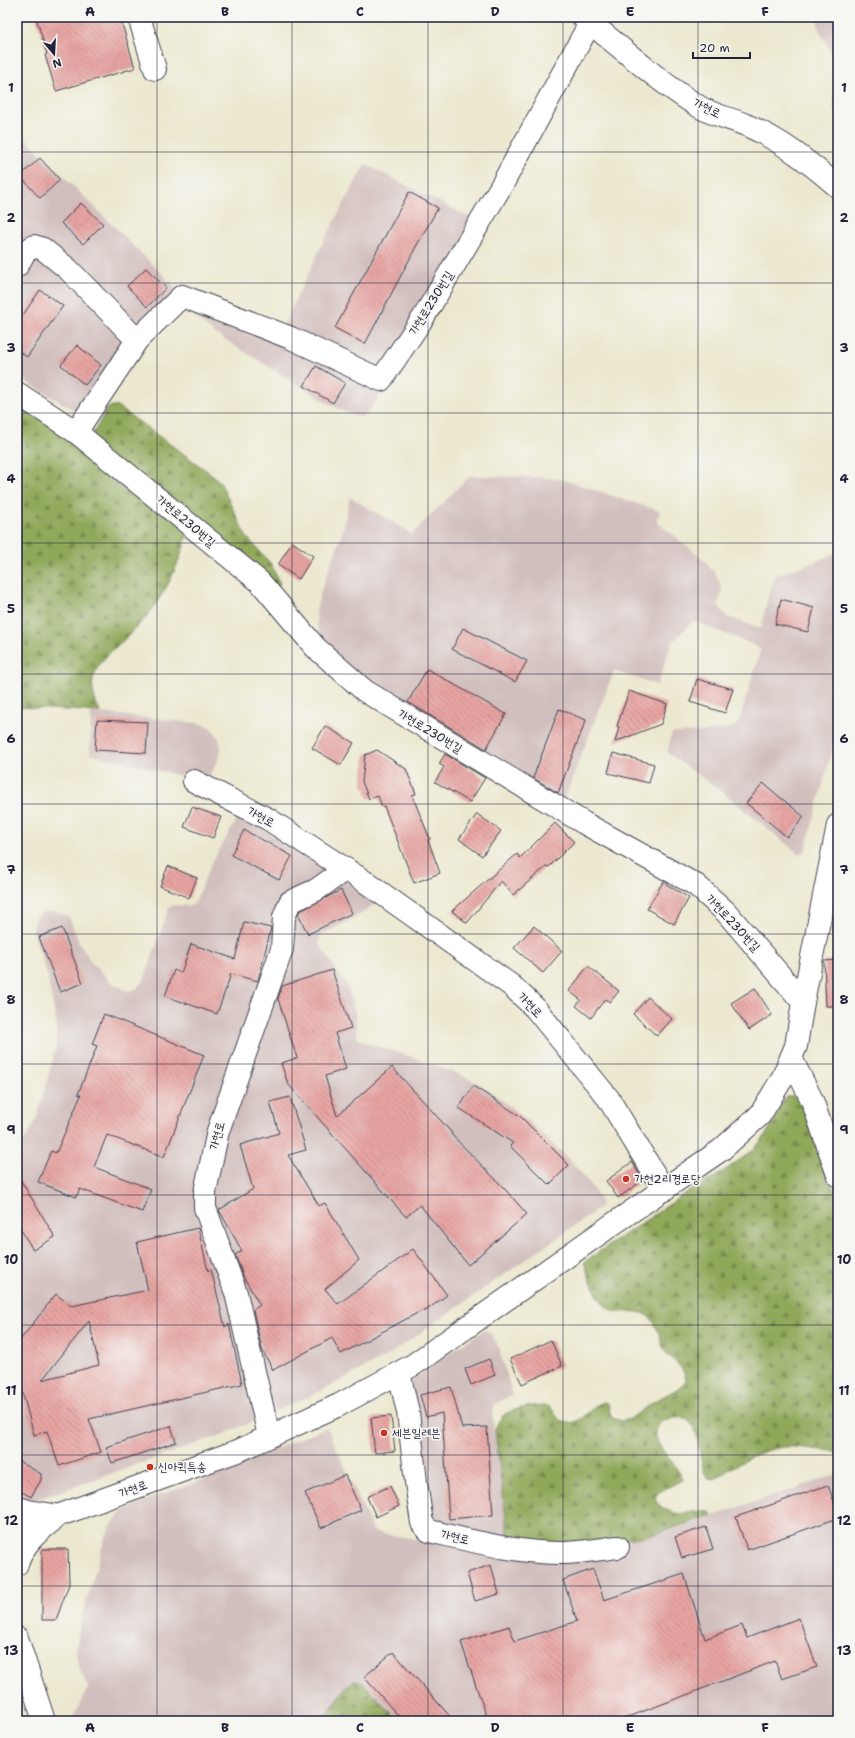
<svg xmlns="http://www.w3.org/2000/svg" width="855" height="1738" viewBox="0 0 855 1738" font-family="'Shantell Sans','Poor Story',sans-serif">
  <defs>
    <pattern id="forest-firs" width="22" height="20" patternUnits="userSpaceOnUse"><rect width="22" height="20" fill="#90a85a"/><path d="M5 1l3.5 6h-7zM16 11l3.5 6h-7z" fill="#75884c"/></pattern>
    <pattern id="building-back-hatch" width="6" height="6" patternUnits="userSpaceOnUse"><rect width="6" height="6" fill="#e7a4a2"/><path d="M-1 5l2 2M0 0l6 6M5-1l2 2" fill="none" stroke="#bb8585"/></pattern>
  </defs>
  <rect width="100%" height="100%" fill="#f6f6f2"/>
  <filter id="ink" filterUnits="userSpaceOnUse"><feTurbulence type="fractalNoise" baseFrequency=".025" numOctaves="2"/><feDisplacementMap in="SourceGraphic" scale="8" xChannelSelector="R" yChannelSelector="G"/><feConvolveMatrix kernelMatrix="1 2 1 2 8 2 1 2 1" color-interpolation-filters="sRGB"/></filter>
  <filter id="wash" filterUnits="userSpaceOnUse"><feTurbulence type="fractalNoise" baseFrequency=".012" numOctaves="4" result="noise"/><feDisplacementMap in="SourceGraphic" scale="16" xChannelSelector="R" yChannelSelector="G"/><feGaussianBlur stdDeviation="0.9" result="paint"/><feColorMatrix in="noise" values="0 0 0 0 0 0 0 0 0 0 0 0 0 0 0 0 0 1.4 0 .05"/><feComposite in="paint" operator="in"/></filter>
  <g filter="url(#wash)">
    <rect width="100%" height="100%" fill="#ece8cf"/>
    <g fill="#d1bfbd">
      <polygon points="817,17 838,17 838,112 834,109 834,76 831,52 819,29"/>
      <polygon points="17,102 20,120 20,133 178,290 77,412 17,376"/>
      <polygon points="365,164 486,226 432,319 367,414 361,417 352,415 327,403 213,332 182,306 283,326 322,245"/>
      <polygon points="470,476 538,477 564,480 660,511 656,521 687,546 706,562 717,576 722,590 718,605 727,617 761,628 768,597 776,575 817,561 838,552 838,728 805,851 799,854 716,787 667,753 672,733 706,732 734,727 740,719 761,648 693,621 672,643 657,685 614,671 562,805 380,696 321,639 317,625 316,611 320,594 342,534 350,497 412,534"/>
      <polygon points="91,712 197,723 209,726 218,736 221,747 219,758 213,770 206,779 186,777 90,754"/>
      <polygon points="239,816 300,851 372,898 373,905 366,911 320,936 319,944 347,986 356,1016 357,1038 366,1043 403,1054 459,1074 479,1084 503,1101 529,1122 569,1159 590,1184 600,1199 601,1207 390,1354 317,1393 224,1434 50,1495 36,1499 26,1499 17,1496 17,1148 26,1139 37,1118 56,1047 57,1026 48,978 33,931 36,917 44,912 56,912 69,917 79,942 91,962 111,982 128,991 136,989 144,980 169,908 174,905 190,906 195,903 211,864"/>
      <polygon points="484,1330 491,1333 497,1344 508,1378 512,1395 496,1403 493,1407 492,1413 509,1543 431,1523 410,1382 439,1360"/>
      <polygon points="327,1427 374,1532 444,1544 594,1545 632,1539 685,1525 835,1475 838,1481 838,1721 399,1721 362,1682 355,1680 347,1686 322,1721 71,1721 88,1688 80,1670 77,1659 76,1649 81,1620 105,1538 111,1526 118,1516 127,1509 154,1497 195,1483"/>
    </g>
    <g fill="url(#forest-firs)" stroke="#59654a">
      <path d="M 17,402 L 85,448 L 107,409 L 112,406 L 117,406 L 214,476 L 221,484 L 246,536 L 271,564 L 280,584 L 277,587 L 187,535 C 177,571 162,601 136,628 C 124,641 101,657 95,673 C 89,687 95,699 100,712 L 17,707 Z"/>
      <path d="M 788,1096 L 794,1096 L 802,1100 L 830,1177 L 838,1204 L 838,1451 C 824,1451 810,1448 795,1447 C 764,1445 739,1464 714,1479 L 707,1478 C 693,1452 707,1403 660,1422 C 659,1425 657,1428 656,1431 C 653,1447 679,1464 682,1480 L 659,1492 L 655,1497 L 657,1503 C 677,1521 686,1510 709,1511 L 712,1515 L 651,1535 L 594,1545 L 509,1543 L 495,1430 C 497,1424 499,1419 504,1415 C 510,1409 541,1403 548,1406 C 556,1409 555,1423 568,1423 C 585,1423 590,1405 604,1402 L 608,1404 L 610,1413 L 613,1418 L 622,1421 L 630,1419 L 653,1402 L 681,1387 L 686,1380 C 683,1363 673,1363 665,1351 C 659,1341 659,1325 650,1318 C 641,1309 629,1312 618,1312 C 600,1312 589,1277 584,1262 L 686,1193 L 715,1177 L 751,1152 L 762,1140 L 773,1123 L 782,1103 Z"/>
      <polygon points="355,1680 362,1682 399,1721 322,1721 347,1686"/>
    </g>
    <g id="blocks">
      <g fill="url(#building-back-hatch)" fill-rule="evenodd">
        <polygon points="36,17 120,17 135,68 56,91 45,55 47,54"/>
        <polygon points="40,158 60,180 40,198 20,176"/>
        <polygon points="409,192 438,208 418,243 365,344 335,328"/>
        <polygon points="81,203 103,224 83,244 61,223"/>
        <polygon points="146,268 166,288 147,307 127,286"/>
        <polygon points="40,290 63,306 27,357 17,349 17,324"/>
        <polygon points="77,345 101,365 85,385 61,365"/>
        <polygon points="316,366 345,383 333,403 304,386"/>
        <polygon points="292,542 313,556 299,579 278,565"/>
        <polygon points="781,599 814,608 808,632 775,624"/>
        <polygon points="463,628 527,661 515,682 452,649"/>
        <polygon points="427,669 506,714 486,749 408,702"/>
        <polygon points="697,679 733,689 725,713 690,702"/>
        <polygon points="629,691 667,704 661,724 615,742 619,727 617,726"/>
        <polygon points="559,709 586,720 558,793 533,778"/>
        <polygon points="97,720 148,722 146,753 95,750"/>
        <polygon points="325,726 354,743 341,765 312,748"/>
        <polygon points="377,750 406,769 416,794 412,795 430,839 428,840 440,873 414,883 384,806 382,807 378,796 369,799 362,782 365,755"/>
        <polygon points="613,753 654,764 649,783 608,773"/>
        <polygon points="445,754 485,778 470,802 435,782 444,767 439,764"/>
        <polygon points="763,783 804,817 787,837 746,803"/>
        <polygon points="192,807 221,817 213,838 184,827"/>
        <polygon points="477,814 501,831 482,856 459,839"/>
        <polygon points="555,823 574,842 549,867 547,866 513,895 501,881 467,923 452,911 517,854 520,858"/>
        <polygon points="244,830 292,856 279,880 231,855"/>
        <polygon points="168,866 197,878 189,898 160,886"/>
        <polygon points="663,882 689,898 674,924 647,909"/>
        <polygon points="341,890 352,913 308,934 298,914 300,911"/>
        <polygon points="244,922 271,928 258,981 231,974 217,1014 165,996 174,970 181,973 191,944 235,959"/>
        <polygon points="534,926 562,951 543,973 514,948"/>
        <polygon points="62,928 83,983 60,992 39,937"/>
        <polygon points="838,960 838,1006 826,1006 824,961"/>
        <polygon points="588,966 619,991 610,1002 605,999 591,1018 576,1006 581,1000 569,991"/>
        <polygon points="332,970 351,1028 335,1033 346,1069 325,1076 337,1116 392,1067 452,1133 451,1134 502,1186 527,1214 468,1265 420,1205 406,1217 288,1084 281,1063 297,1058 278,999 282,986"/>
        <polygon points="755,988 772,1015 749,1030 731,1003"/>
        <polygon points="648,997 672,1019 657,1036 633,1014"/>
        <polygon points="104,1014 204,1055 164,1157 107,1135 94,1167 151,1189 142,1212 80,1189 76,1197 38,1182 51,1151 56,1153 81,1095 78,1094 97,1046 92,1044"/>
        <polygon points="473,1086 520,1116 569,1165 549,1185 510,1146 513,1143 459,1108"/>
        <polygon points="290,1097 306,1150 288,1155 319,1206 325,1203 359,1260 325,1289 338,1304 413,1249 447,1295 424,1312 423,1310 341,1354 332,1338 273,1370 262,1350 253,1310 260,1305 244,1278 235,1255 242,1251 219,1210 253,1189 240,1145 279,1133 270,1102"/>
        <polygon points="632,1162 643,1180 618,1198 606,1181"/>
        <polygon points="17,1174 55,1237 33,1250 17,1223"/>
        <path d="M 198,1228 L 208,1271 L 211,1269 L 225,1327 L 229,1324 L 242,1384 L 89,1419 L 101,1452 L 59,1466 L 47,1431 L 34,1435 L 17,1372 L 17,1344 L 56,1294 L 71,1306 L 148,1290 L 137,1242 ZM 89,1321 L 99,1365 L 42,1380 Z"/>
        <polygon points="551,1340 562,1366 522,1384 510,1359"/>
        <polygon points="489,1359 495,1375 471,1385 465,1369"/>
        <polygon points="451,1387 462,1428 487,1427 493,1515 449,1519 442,1413 426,1417 420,1395"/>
        <polygon points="391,1416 395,1451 375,1453 371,1418"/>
        <polygon points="171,1426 176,1442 112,1463 106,1447"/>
        <polygon points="17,1460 41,1474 41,1480 31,1497 17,1489"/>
        <polygon points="345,1475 361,1510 321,1528 305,1493"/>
        <polygon points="828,1485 838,1513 838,1518 747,1550 736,1517"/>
        <polygon points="390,1486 399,1506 376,1517 367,1497"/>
        <polygon points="706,1527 713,1549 682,1558 675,1537"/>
        <polygon points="42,1549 68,1549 69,1584 56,1620 42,1620"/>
        <polygon points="491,1565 499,1594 475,1601 467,1573"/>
        <polygon points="593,1569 604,1600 684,1574 705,1639 742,1625 747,1638 799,1618 817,1667 782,1679 775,1661 618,1721 488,1721 461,1642 509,1626 515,1641 577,1621 563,1580"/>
        <polygon points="393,1652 454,1721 403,1721 364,1677"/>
      </g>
    </g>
  </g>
  <g filter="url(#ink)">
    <use href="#blocks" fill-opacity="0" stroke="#404051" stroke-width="1"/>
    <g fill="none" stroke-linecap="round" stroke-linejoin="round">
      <g stroke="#404051" stroke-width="24">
        <g id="minor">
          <polyline points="139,17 155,69"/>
          <path d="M 583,17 C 621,47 657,81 698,106 C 712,115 730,118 746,125 C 781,140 809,162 838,187"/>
          <polyline points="17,266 25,252 34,246 43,249 68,269 137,340"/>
          <polyline points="17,393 76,432 260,582 315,647 365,691 584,823 696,885 726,912 803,1002"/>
          <polyline points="76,432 137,340 182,296 291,338 381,380 423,318 503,183 590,23"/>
          <polyline points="194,781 268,819 367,883 512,986 535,1008 608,1098 664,1190"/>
          <polyline points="791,1058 812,1100 838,1175"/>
          <path d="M 399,1373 L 408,1412 L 416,1482 L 422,1523 L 429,1531 C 473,1541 520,1554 566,1553 C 583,1552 601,1549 618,1547"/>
          <polyline points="269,1436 236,1293 205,1208 205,1192 218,1131 282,949 284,917 290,902 316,890 346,869"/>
          <polyline points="17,1507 28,1511 54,1515"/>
          <polyline points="17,1529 60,1515 240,1450 339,1405 413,1365 613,1224 721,1150 760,1115 782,1079 796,1046 803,1002 838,825"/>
          <path d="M 17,1564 C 24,1544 35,1534 52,1521"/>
          <polyline points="17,1638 44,1721"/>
        </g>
      </g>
      <use href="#minor" stroke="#fff" stroke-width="22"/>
    </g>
  </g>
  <path fill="none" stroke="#22223b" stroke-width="1" stroke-opacity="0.55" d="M 157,17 L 157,1721M 292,17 L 292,1721M 428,17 L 428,1721M 563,17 L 563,1721M 698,17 L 698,1721M 17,152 L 838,152M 17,283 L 838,283M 17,413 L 838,413M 17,543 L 838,543M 17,674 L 838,674M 17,804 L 838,804M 17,934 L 838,934M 17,1064 L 838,1064M 17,1195 L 838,1195M 17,1325 L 838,1325M 17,1455 L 838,1455M 17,1586 L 838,1586"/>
  <g fill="#c8321e" stroke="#f6f6f2" stroke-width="1.5">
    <circle cx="626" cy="1179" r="4"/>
    <circle cx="384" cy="1433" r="4"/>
    <circle cx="150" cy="1467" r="4"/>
  </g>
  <g text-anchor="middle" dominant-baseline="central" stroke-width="3.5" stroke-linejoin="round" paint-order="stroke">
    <g font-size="12" fill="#22223b" stroke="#f6f6f2">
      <text transform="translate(707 108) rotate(26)">가현로</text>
      <text transform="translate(431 303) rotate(-58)">가현로230번길</text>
      <text transform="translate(186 521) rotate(40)">가현로230번길</text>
      <text transform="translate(430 731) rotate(31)">가현로230번길</text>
      <text transform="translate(261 817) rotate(29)">가현로</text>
      <text transform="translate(733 923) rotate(47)">가현로230번길</text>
      <text transform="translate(530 1005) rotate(46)">가현로</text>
      <text transform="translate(217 1136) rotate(-75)">가현로</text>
      <text transform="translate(133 1489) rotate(-20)">가현로</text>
      <text transform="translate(455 1537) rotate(13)">가현로</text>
    </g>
    <g font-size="12" fill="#22223b" stroke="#f6f6f2" text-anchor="start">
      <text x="634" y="1179">가현2리경로당</text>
      <text x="392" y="1433">세븐일레븐</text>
      <text x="158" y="1467">신아퀵특송</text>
    </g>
  </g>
  <rect width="855" height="1738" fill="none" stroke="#f6f6f2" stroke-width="44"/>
  <g transform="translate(54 54) rotate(162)" stroke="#f6f6f2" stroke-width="3" paint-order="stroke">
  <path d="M0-3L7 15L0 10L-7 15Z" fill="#22223b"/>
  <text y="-6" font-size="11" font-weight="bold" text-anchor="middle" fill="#22223b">N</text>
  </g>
  <path d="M693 52v6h57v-6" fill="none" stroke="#22223b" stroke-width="2"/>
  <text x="699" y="52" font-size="12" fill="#22223b" stroke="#f6f6f2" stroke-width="3" paint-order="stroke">20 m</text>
  <rect x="22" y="22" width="811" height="1694" fill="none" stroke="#22223b" stroke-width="1.5"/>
  <g font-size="13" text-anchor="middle" font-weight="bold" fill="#22223b">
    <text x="90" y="16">A</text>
    <text x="225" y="16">B</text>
    <text x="360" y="16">C</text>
    <text x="495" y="16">D</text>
    <text x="630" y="16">E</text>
    <text x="765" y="16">F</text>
    <text x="11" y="92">1</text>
    <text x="844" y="92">1</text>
    <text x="11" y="222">2</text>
    <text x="844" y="222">2</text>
    <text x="11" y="352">3</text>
    <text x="844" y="352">3</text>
    <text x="11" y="483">4</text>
    <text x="844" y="483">4</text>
    <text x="11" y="613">5</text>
    <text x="844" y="613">5</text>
    <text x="11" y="743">6</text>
    <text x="844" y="743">6</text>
    <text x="11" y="874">7</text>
    <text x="844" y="874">7</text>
    <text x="11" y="1004">8</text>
    <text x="844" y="1004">8</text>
    <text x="11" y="1134">9</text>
    <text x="844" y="1134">9</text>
    <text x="11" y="1264">10</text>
    <text x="844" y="1264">10</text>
    <text x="11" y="1395">11</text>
    <text x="844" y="1395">11</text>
    <text x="11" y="1525">12</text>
    <text x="844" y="1525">12</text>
    <text x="11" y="1655">13</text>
    <text x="844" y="1655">13</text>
    <text x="90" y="1732">A</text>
    <text x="225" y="1732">B</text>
    <text x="360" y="1732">C</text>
    <text x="495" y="1732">D</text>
    <text x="630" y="1732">E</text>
    <text x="765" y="1732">F</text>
  </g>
</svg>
